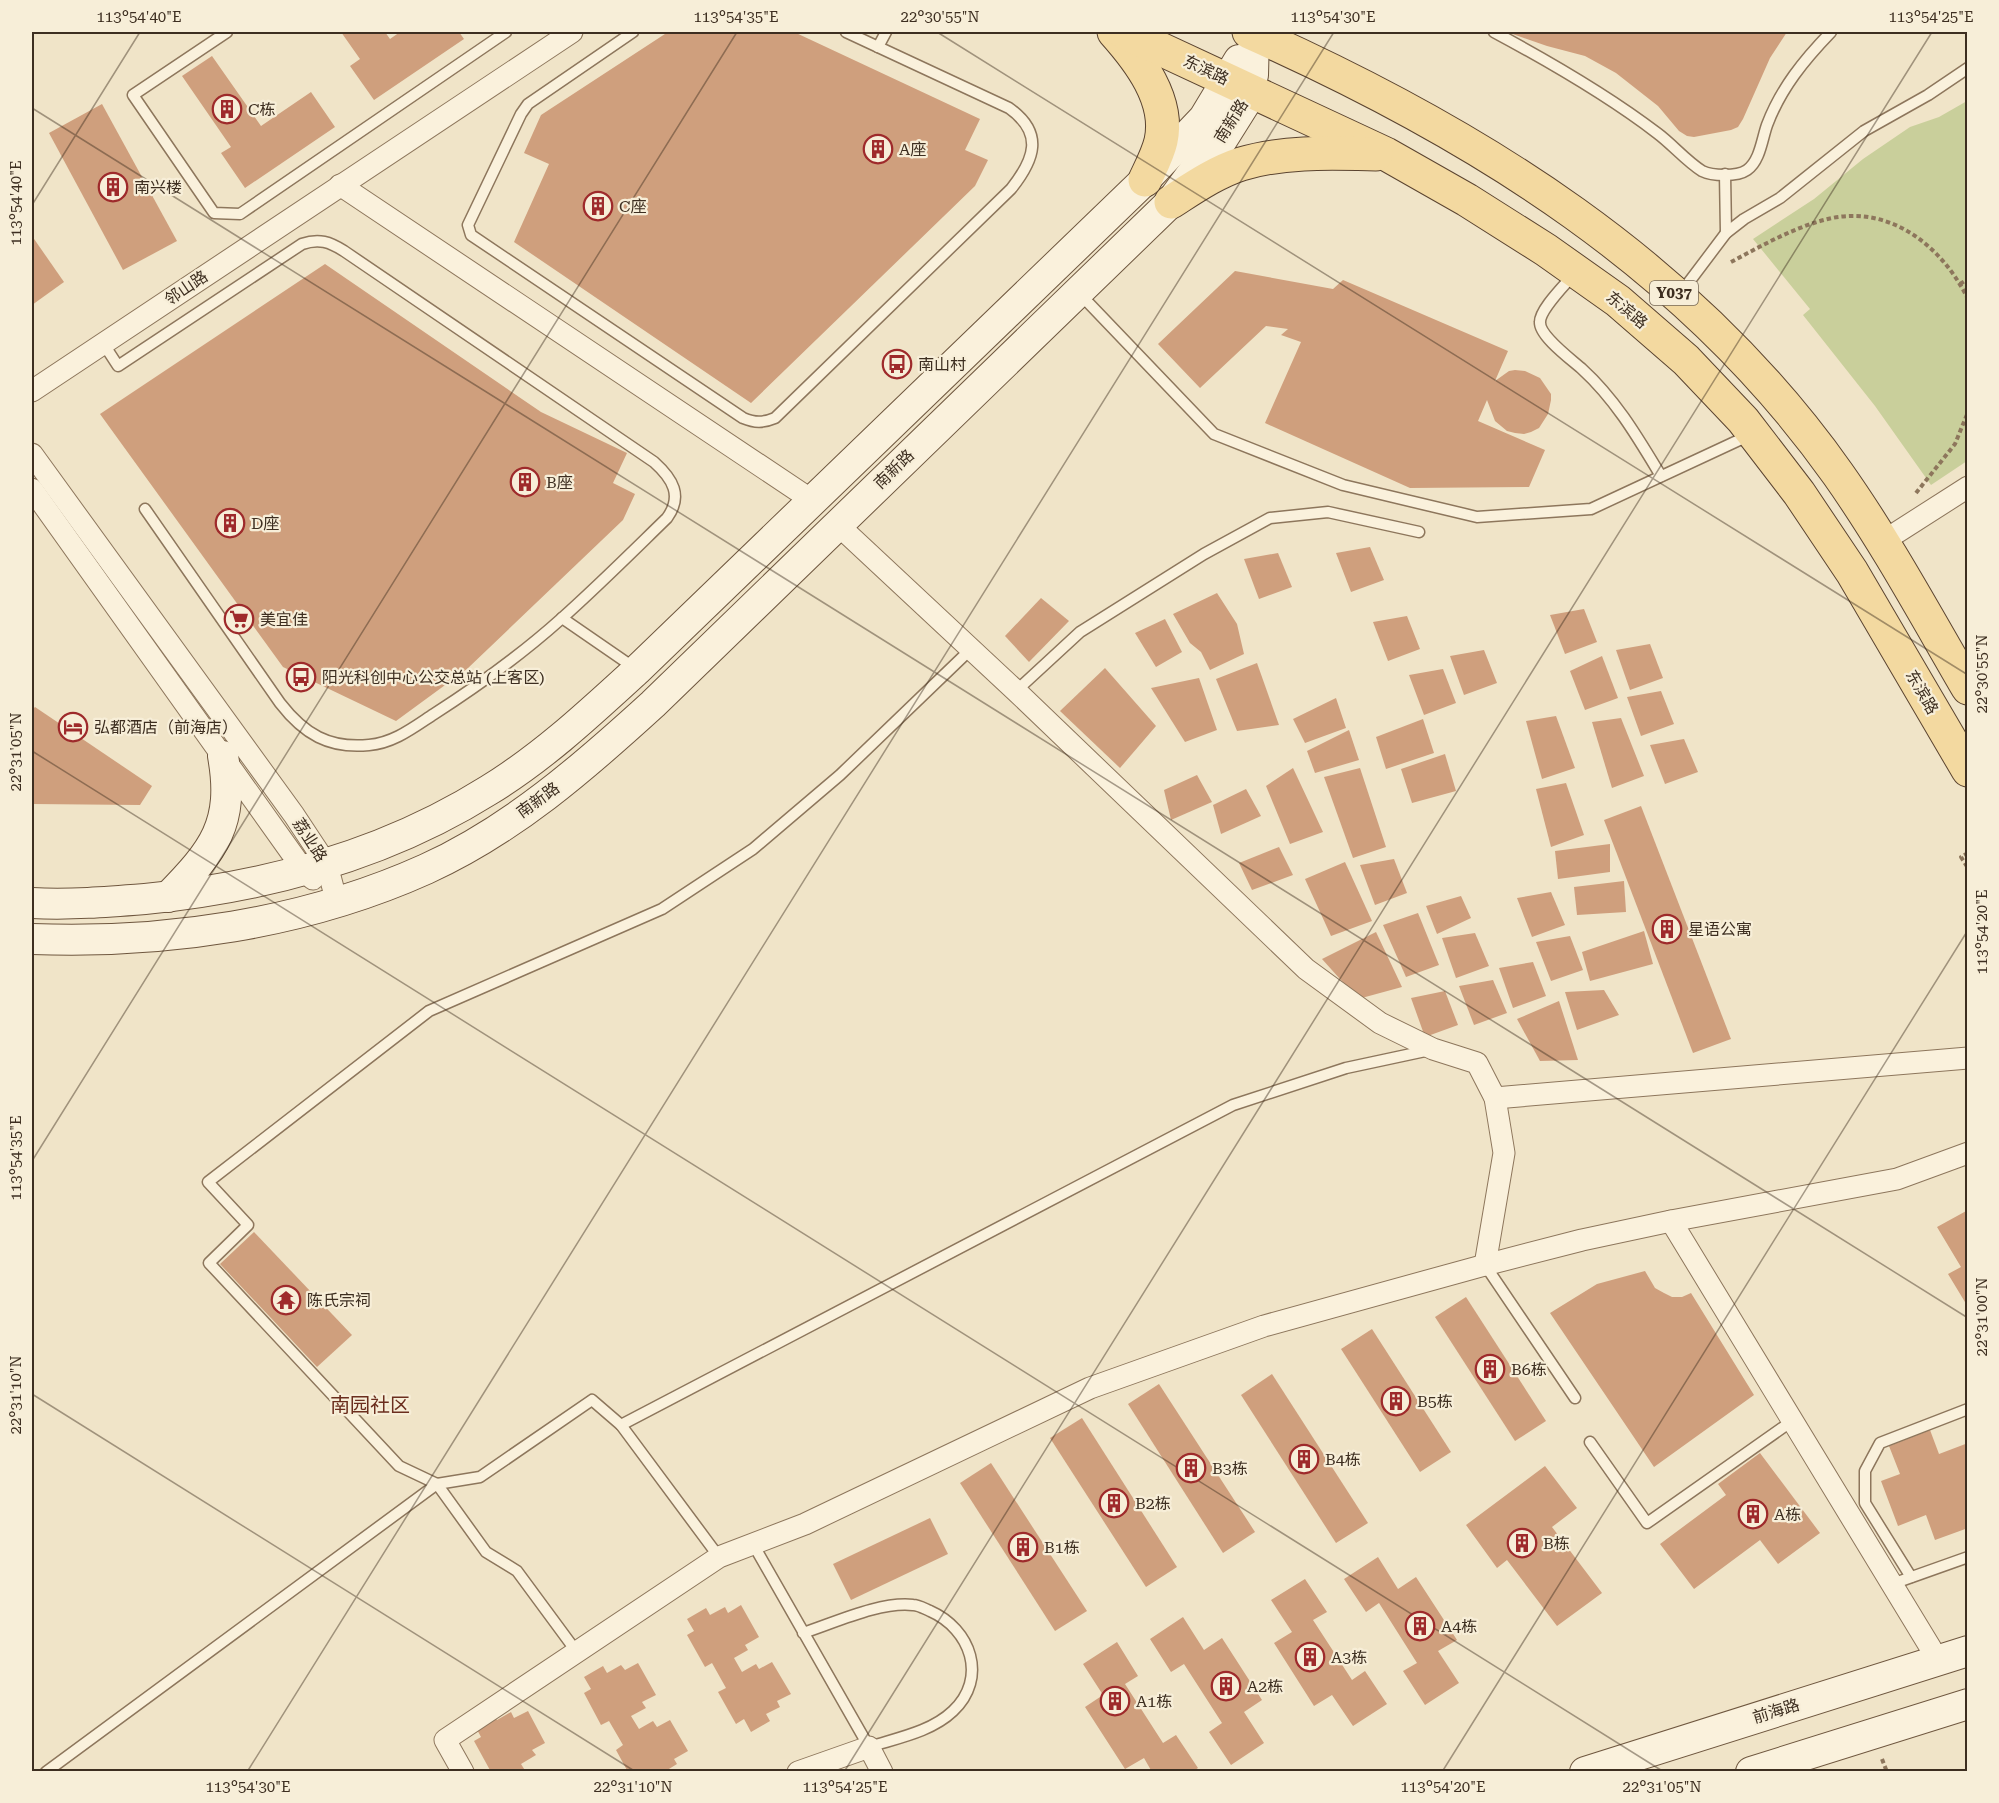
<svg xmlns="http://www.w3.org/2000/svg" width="1999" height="1803" viewBox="0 0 1999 1803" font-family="'Roboto Serif','Noto Sans SC',serif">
  <rect width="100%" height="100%" fill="#f0e4c8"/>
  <polygon fill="#c9cf9b" points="1967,101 1967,461 1931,485 1875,406 1803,315 1810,309 1753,239 1814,199 1863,159 1910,127 1939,117"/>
  <g fill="#cf9f7d">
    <polygon points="341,32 385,32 390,39 400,32 459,32 464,39 374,100 350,66 360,59"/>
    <polygon points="668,32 794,32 980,119 965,150 988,160 975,186 751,403 514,242 549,164 524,153 541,115"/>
    <polygon points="1507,32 1787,32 1770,58 1743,119 1738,127 1731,130 1694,137 1687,136 1679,131 1658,106 1616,73 1585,56 1547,46"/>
    <polygon points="212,56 261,126 311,92 335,127 245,188 221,153 231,147 182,76"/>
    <polygon points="102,104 177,241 123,270 49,133"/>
    <polygon points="32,236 64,282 32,305"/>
    <polygon points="325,264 541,412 627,453 613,483 635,494 623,520 467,669 396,721 283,667 100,414"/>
    <polygon points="1235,271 1333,289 1343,280 1508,351 1495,381 1509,371 1515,370 1525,371 1540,378 1551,394 1551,400 1548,414 1539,428 1531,432 1524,434 1515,433 1507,431 1495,421 1487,400 1478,421 1545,450 1529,487 1410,488 1265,423 1301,342 1281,335 1288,329 1266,326 1200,388 1158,344"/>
    <polygon points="1370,547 1384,580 1351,592 1336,553"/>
    <polygon points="1278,553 1292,587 1259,599 1244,559"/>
    <polygon points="1217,593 1237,624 1244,654 1210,670 1201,652 1190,643 1173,614"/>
    <polygon points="1041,598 1069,621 1029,662 1005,636"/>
    <polygon points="1584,609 1597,642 1565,654 1550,615"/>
    <polygon points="1407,616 1420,649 1388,661 1373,622"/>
    <polygon points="1165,619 1182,652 1156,667 1135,633"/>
    <polygon points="1650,644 1663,678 1630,690 1616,650"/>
    <polygon points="1484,650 1497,683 1464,695 1450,656"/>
    <polygon points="1602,656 1618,698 1585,710 1570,671"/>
    <polygon points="1257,663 1279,725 1237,731 1216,679"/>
    <polygon points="1105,668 1156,726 1120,768 1060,711"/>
    <polygon points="1443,669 1456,703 1424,715 1409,675"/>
    <polygon points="1199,678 1217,730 1185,742 1151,688"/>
    <polygon points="1661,691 1674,724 1641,736 1627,697"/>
    <polygon points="1336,698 1346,728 1305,743 1293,719"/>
    <polygon points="35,707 152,786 140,805 32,804 32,710"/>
    <polygon points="1556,716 1575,768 1542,779 1526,721"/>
    <polygon points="1621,718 1644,776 1612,788 1592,722"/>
    <polygon points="1423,719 1434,753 1386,769 1376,737"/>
    <polygon points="1349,730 1359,760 1315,773 1307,751"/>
    <polygon points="1684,739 1698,772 1665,784 1650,745"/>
    <polygon points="1445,754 1456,791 1412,803 1401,769"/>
    <polygon points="1293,768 1323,832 1290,844 1266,786"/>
    <polygon points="1360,768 1386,847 1353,858 1324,777"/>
    <polygon points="1197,775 1212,802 1171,820 1164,790"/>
    <polygon points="1566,783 1584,835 1551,847 1536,789"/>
    <polygon points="1246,789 1261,816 1221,834 1213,805"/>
    <polygon points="1641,806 1731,1039 1693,1053 1604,820"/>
    <polygon points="1610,844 1610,872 1558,879 1555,851"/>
    <polygon points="1279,847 1293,875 1252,890 1239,863"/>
    <polygon points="1394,859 1407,893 1375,905 1360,865"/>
    <polygon points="1345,862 1372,921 1331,936 1305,879"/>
    <polygon points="1624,881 1626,912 1577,915 1574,887"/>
    <polygon points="1551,892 1565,925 1532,937 1517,898"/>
    <polygon points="1461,896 1471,918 1437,934 1426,906"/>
    <polygon points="1418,913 1439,965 1406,977 1383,925"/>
    <polygon points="1644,931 1653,964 1590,981 1582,952"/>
    <polygon points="1376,932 1402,987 1358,999 1322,959"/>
    <polygon points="1475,933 1489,966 1456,978 1442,938"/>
    <polygon points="1570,936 1583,970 1551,981 1536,942"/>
    <polygon points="1533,962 1546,996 1513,1008 1499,968"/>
    <polygon points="1493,980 1507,1013 1474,1025 1459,986"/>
    <polygon points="1604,990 1619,1015 1577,1030 1565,992"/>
    <polygon points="1445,991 1458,1025 1425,1037 1411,998"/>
    <polygon points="1559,1001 1578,1060 1540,1061 1517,1019"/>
    <polygon points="1968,1210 1968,1307 1948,1274 1961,1267 1937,1227"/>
    <polygon points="254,1232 352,1335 317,1367 220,1264"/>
    <polygon points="1645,1271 1655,1288 1664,1293 1672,1297 1682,1297 1691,1293 1754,1395 1654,1467 1550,1313 1597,1284"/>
    <polygon points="1466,1297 1546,1421 1515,1441 1435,1317"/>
    <polygon points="1372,1329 1451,1452 1420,1472 1341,1349"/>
    <polygon points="1272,1374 1368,1523 1336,1543 1241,1395"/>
    <polygon points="1159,1384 1255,1532 1223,1553 1128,1404"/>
    <polygon points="1082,1418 1177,1567 1146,1587 1050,1438"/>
    <polygon points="1930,1430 1939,1454 1968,1443 1968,1528 1935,1540 1926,1515 1898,1526 1881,1481 1900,1474 1889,1446"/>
    <polygon points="1760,1453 1820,1533 1778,1564 1760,1540 1694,1589 1660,1544 1726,1495 1718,1484"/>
    <polygon points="991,1463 1087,1611 1055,1631 960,1483"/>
    <polygon points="1545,1466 1577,1508 1552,1527 1602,1593 1557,1626 1507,1560 1497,1568 1466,1525"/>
    <polygon points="930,1518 948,1554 851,1600 833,1564"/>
    <polygon points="1378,1557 1398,1589 1416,1577 1457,1640 1438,1651 1459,1683 1425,1705 1403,1671 1417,1663 1379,1603 1366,1612 1344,1579"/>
    <polygon points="1305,1579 1327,1612 1313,1620 1352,1680 1365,1671 1387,1704 1353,1726 1332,1695 1314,1706 1274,1643 1292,1632 1271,1600"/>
    <polygon points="741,1605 759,1637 745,1645 748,1650 734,1658 742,1672 756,1664 759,1669 772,1662 791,1694 777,1701 780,1707 766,1714 770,1721 751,1732 744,1719 736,1724 718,1692 726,1688 712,1663 705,1667 687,1635 694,1631 687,1619 706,1608 710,1615 725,1607 728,1613"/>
    <polygon points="1183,1617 1204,1650 1222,1638 1262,1700 1244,1712 1264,1743 1231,1765 1209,1732 1222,1723 1184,1664 1171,1672 1150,1639"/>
    <polygon points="1117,1642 1138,1676 1125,1684 1163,1743 1176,1735 1198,1768 1192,1772 1152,1772 1144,1758 1125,1769 1085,1707 1103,1695 1083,1664"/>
    <polygon points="638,1663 656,1695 642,1702 646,1708 631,1716 639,1729 653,1721 657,1727 670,1720 688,1751 674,1759 677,1764 664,1772 628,1772 616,1750 623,1745 609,1721 601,1725 584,1693 591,1689 584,1677 603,1666 607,1673 621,1665 625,1670"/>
    <polygon points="528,1711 545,1743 532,1750 536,1755 521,1764 526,1772 500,1772 499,1769 491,1772 474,1741 481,1737 474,1724 493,1714 497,1720 511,1712 514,1718"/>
  </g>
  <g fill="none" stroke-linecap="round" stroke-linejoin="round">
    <g stroke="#8d765c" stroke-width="13">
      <g id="lane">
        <polyline points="227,32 133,95 214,213 240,214 506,32"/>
        <path d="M 633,32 L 528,104 L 521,114 L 468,225 L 471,235 L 743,418 C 755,423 763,423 775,418 L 1011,189 C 1035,159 1044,133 1009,108 L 846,32"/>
        <path d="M 1494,32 C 1550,62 1606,94 1657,133 C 1672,144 1686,161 1702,171 C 1712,176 1737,177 1747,170 C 1760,161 1762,139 1767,125 C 1781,88 1804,60 1831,32"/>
        <polyline points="878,47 886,32"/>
        <polyline points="1725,174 1726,233"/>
        <path d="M 1574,274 C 1565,285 1540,309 1540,322 C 1539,336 1572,360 1582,369 C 1616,400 1638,438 1661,476"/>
        <polyline points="1080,294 1214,434 1343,485 1477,517 1591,509 1750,435"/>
        <polyline points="1680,294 1726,233 1744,219 1780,198 1864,131 1928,95 1968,68"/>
        <path d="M 103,343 L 118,366 L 302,244 C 319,238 330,242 344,251 L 654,462 C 673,479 683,496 667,518 C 632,552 597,587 561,619 C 522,654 479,685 434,714 C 414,727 394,743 369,745 C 329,749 304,734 280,703 L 145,509"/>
        <polyline points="562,618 636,669"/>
        <polyline points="1016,691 1080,632 1204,554 1270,518 1328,512 1419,532"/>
        <polyline points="1485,1265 1575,1398"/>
        <polyline points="621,1425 719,1557"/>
        <polyline points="1590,1442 1647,1523 1792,1421"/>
        <path d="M 753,1544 L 869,1747 C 897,1738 931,1732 953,1711 C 988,1678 971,1629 930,1611 C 925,1609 919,1605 913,1605 C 881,1601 834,1623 803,1633"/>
        <polyline points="1911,1577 1865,1503 1865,1471 1880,1443 1968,1409"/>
        <polyline points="1892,1584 1968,1557"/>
        <polyline points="576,1651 517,1571 486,1552 437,1484 399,1466 209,1263 248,1225 208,1182 429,1011 662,909 753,849 840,775 971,649"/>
        <polyline points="46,1772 437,1484 480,1477 592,1400 621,1425 1233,1105 1346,1068 1430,1050"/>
      </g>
    </g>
    <g stroke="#8d765c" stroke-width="23">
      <g id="street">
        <polyline points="340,185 813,501"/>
        <polyline points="32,391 572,32"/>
        <polyline points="32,454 294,815 327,865 337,903"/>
        <polyline points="32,489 305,872 313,879"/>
        <polyline points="837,524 1016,691 1306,969 1380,1023 1433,1049 1477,1063 1495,1098 1968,1058"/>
        <polyline points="1882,542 1968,487"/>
        <polyline points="1671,1221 1938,1660"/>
        <polyline points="1485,1265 1504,1153 1495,1098"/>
        <polyline points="463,1772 445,1740 719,1557 805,1524 1090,1388 1264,1326 1485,1265 1582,1240 1671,1221 1897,1179 1968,1153"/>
        <polyline points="798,1772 869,1747 882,1772"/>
      </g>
    </g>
    <g stroke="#6f573f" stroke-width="32">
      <g id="secondary">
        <path d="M 168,897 C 214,850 235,824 223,756"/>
        <path d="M 32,903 C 69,905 107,902 145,899 C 267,887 384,856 489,790 C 543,757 590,713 637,670 L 1145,180 L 1204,118 L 1239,60"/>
        <path d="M 32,939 C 165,944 304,924 426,869 C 512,830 584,767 653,704 L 1171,202 L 1199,164 L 1222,140 L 1244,105 L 1253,75 L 1254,34"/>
        <polyline points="1585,1772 1968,1651"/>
        <polyline points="1751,1772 1968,1704"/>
      </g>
    </g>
    <g stroke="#5b4430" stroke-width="35">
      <g id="primary">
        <path d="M 1114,32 C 1139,60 1170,100 1161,141 C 1158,154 1151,167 1145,180"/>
        <polyline points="1124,32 1386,154 1467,200 1546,250 1618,301 1686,360 1743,420 1799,493 1852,572 1968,770"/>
        <path d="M 1249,32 C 1478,134 1691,266 1838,474 C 1886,542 1926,616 1968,688"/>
        <path d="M 1171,202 C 1193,188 1216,172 1241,164 C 1284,151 1331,153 1376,154"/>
      </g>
    </g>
    <g stroke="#8d765c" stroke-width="4" stroke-dasharray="4.5 3" stroke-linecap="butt">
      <path d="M 1731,262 C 1763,245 1796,226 1832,218 C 1893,206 1943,248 1968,299"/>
      <polyline points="1960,284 1968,279"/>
      <polyline points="1916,493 1955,444 1968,412"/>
      <polyline points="1968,853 1961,857 1968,868"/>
      <polyline points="1882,1759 1887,1772"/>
    </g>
    <use href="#lane" stroke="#faf1dc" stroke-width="10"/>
    <use href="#street" stroke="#faf1dc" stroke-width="21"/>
    <use href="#secondary" stroke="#faf1dc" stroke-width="30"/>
    <use href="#primary" stroke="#f3d9a0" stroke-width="33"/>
  </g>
  <path fill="none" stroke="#3d2e20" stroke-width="1.5" stroke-opacity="0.45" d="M 937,32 L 1968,675M 1966,32 L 1968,32M 32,108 L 1968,1318M 32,205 L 140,32M 32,751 L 1664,1772M 32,1161 L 737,32M 32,1394 L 636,1772M 247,1772 L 1334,32M 844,1772 L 1932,32M 1442,1772 L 1968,930"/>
  <defs>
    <g id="building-ring" transform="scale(1.5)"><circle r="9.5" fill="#f7eed8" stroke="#9e2a2b" stroke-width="1.5"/><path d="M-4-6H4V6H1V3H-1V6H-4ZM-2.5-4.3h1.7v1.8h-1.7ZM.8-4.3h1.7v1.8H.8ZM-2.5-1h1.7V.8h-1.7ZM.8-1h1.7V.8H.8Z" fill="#9e2a2b"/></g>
    <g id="bus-ring" transform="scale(1.5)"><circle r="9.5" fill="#f7eed8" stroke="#9e2a2b" stroke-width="1.5"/><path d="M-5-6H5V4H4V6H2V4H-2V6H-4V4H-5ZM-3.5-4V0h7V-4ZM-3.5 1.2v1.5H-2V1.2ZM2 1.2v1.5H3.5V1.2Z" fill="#9e2a2b"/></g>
    <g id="supermarket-ring" transform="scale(1.5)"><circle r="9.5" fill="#f7eed8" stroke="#9e2a2b" stroke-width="1.5"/><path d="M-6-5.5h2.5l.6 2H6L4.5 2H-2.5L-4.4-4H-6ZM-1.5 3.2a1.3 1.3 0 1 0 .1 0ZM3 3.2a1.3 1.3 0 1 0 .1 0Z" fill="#9e2a2b"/></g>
    <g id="hotel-ring" transform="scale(1.5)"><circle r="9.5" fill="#f7eed8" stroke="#9e2a2b" stroke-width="1.5"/><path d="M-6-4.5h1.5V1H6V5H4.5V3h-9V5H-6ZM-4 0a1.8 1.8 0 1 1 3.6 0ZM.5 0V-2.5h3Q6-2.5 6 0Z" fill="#9e2a2b"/></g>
    <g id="temple-ring" transform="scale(1.5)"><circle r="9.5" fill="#f7eed8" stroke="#9e2a2b" stroke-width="1.5"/><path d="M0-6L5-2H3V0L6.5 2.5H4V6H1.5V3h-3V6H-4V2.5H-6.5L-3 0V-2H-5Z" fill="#9e2a2b"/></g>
  </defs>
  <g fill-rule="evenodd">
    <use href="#building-ring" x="227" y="109"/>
    <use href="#building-ring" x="878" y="149"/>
    <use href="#building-ring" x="113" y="187"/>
    <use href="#building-ring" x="598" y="206"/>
    <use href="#bus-ring" x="897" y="364"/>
    <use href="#building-ring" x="525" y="482"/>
    <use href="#building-ring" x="230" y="523"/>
    <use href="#supermarket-ring" x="239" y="619"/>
    <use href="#bus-ring" x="301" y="677"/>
    <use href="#hotel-ring" x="73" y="727"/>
    <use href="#building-ring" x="1667" y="929"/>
    <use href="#temple-ring" x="286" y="1300"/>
    <use href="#building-ring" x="1490" y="1369"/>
    <use href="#building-ring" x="1396" y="1401"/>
    <use href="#building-ring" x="1304" y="1459"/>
    <use href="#building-ring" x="1191" y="1468"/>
    <use href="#building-ring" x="1114" y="1503"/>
    <use href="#building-ring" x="1753" y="1514"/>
    <use href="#building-ring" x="1522" y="1543"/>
    <use href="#building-ring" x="1023" y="1547"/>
    <use href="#building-ring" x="1420" y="1626"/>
    <use href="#building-ring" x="1310" y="1657"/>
    <use href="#building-ring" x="1226" y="1686"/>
    <use href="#building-ring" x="1115" y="1701"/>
  </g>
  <g text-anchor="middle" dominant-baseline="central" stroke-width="4.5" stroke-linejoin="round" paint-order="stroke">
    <rect fill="#f7eed8" stroke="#756857" stroke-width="1.5" x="1650" y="281" width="48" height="24" rx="4.5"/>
    <g font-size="15" font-weight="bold" fill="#3d2e20">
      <text x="1674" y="293">Y037</text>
    </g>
    <g font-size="16" fill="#3d2e20" stroke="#f7eed8">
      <text transform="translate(1206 70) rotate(25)">东滨路</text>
      <text transform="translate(1231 121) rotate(-58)">南新路</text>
      <text transform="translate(186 288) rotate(-34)">邻山路</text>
      <text transform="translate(1627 310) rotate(40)">东滨路</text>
      <text transform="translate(894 469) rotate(-44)">南新路</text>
      <text transform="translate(1922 692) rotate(60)">东滨路</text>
      <text transform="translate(538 800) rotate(-36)">南新路</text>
      <text transform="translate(310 840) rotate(57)">荔业路</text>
      <text transform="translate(1776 1711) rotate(-17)">前海路</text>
    </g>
    <g font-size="16" fill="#3d2e20" stroke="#f7eed8" text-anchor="start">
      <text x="248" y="109">C栋</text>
      <text x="899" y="149">A座</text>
      <text x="134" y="187">南兴楼</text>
      <text x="619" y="206">C座</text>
      <text x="918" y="364">南山村</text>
      <text x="546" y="482">B座</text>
      <text x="251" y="523">D座</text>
      <text x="260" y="619">美宜佳</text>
      <text x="322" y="677">阳光科创中心公交总站 (上客区)</text>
      <text x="94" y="727">弘都酒店（前海店）</text>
      <text x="1688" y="929">星语公寓</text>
      <text x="307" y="1300">陈氏宗祠</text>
      <text x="1511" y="1369">B6栋</text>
      <text x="1417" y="1401">B5栋</text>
      <text x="1325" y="1459">B4栋</text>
      <text x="1212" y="1468">B3栋</text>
      <text x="1135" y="1503">B2栋</text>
      <text x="1774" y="1514">A栋</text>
      <text x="1543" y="1543">B栋</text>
      <text x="1044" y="1547">B1栋</text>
      <text x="1441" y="1626">A4栋</text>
      <text x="1331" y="1657">A3栋</text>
      <text x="1247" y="1686">A2栋</text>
      <text x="1136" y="1701">A1栋</text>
    </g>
    <g font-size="20" fill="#6b2e1e" stroke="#f7eed8">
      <text x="370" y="1405">南园社区</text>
    </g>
  </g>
  <rect width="1999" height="1803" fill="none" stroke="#f7eed8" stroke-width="66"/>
  <rect x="33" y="33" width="1933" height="1737" fill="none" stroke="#3d2e20" stroke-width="2"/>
  <g font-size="15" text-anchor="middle" fill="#3d2e20">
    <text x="139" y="22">113°54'40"E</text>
    <text x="736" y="22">113°54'35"E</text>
    <text x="940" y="22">22°30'55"N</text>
    <text x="1333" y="22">113°54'30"E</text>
    <text x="1931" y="22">113°54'25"E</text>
    <text transform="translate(16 203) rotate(-90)" y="5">113°54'40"E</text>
    <text transform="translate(1982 674) rotate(-90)" y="5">22°30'55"N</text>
    <text transform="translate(16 752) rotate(-90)" y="5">22°31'05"N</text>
    <text transform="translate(1982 932) rotate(-90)" y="5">113°54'20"E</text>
    <text transform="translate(16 1158) rotate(-90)" y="5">113°54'35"E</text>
    <text transform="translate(1982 1317) rotate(-90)" y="5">22°31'00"N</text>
    <text transform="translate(16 1395) rotate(-90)" y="5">22°31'10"N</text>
    <text x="248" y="1792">113°54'30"E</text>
    <text x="633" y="1792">22°31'10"N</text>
    <text x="845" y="1792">113°54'25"E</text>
    <text x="1443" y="1792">113°54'20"E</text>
    <text x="1662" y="1792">22°31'05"N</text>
  </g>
</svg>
